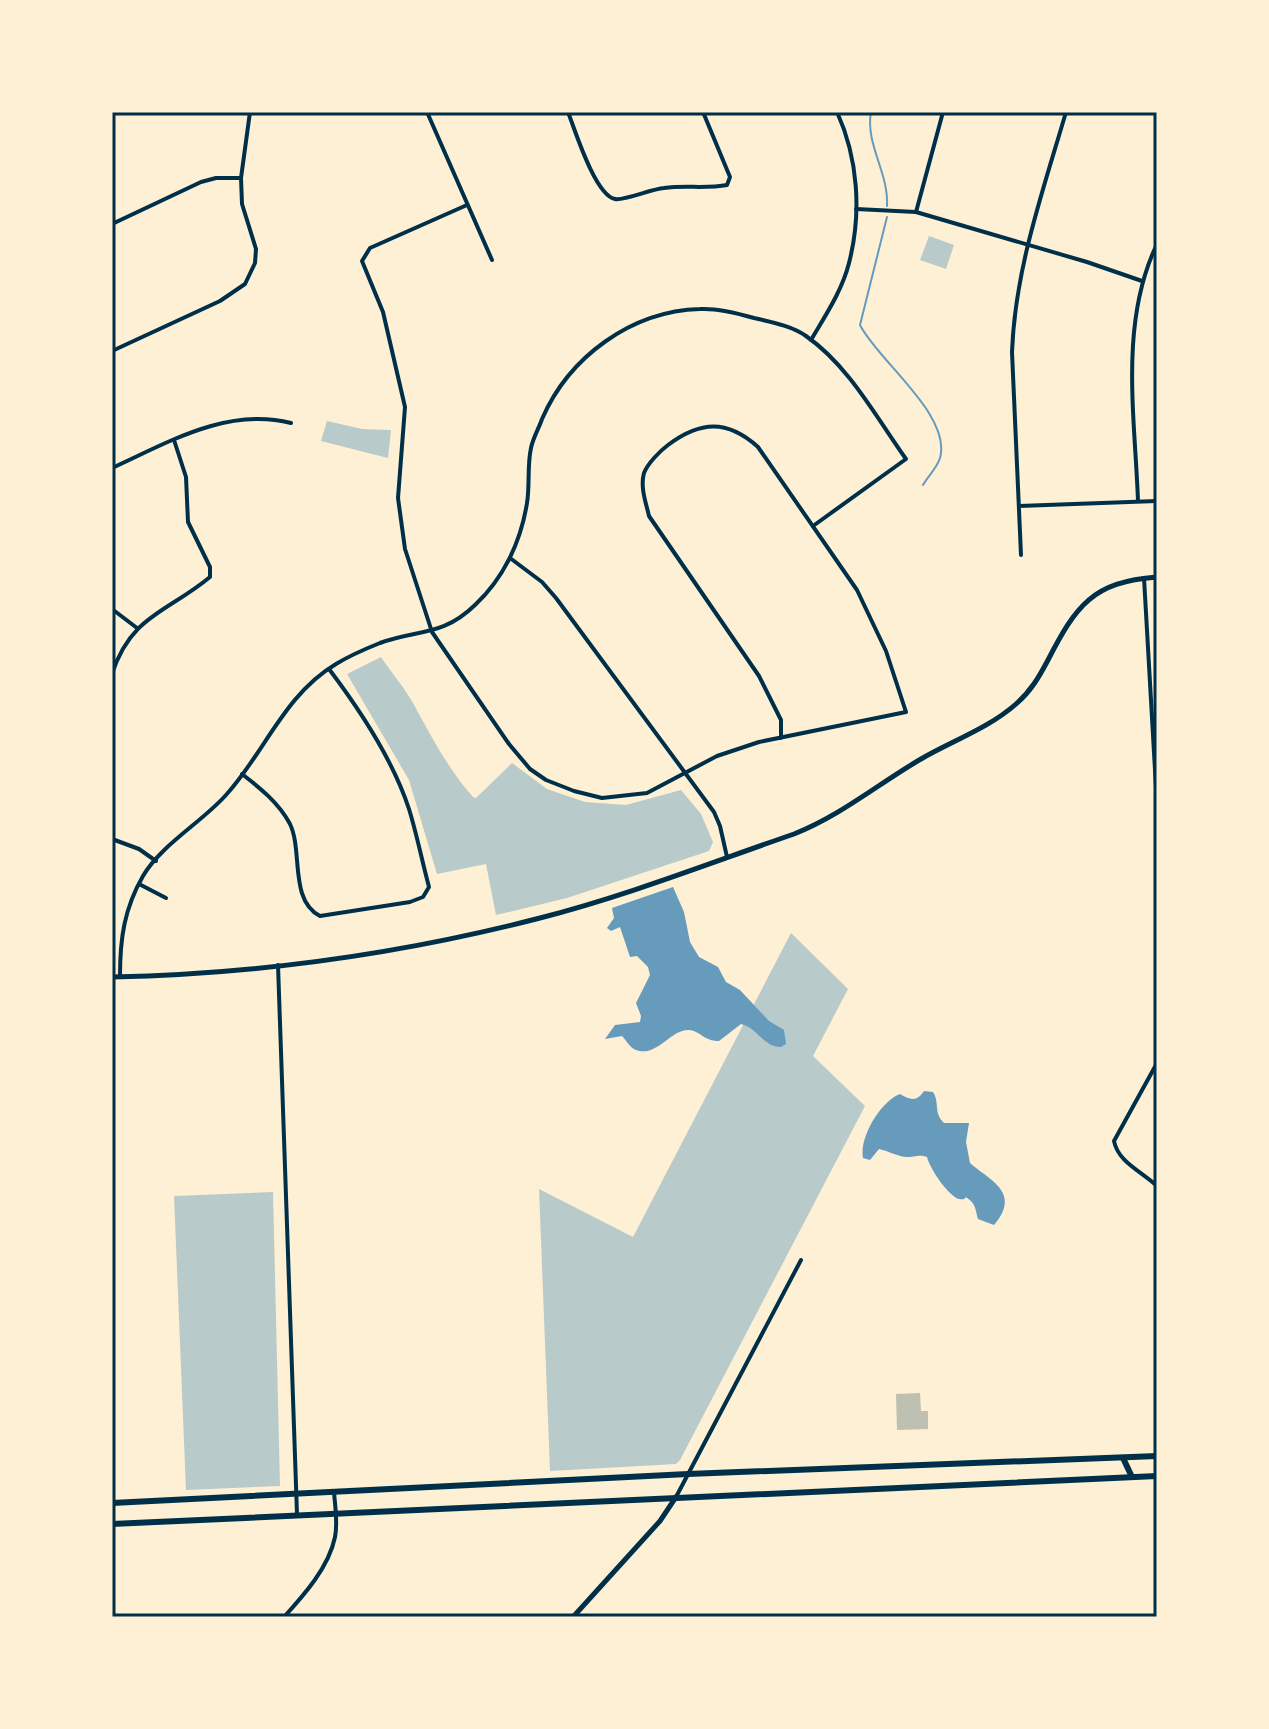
<svg xmlns="http://www.w3.org/2000/svg" width="1269" height="1729" viewBox="0 0 1269 1729" font-family="'IBM Plex Sans',sans-serif">
  <rect width="100%" height="100%" fill="#fdf0d5"/>
  <g fill="#b9caca">
    <polygon points="929,236 954,245 946,269 920,260"/>
    <polygon points="327,421 362,429 391,430 388,458 321,441"/>
    <path d="M 381,657 C 391,672 404,687 413,703 C 431,736 448,769 473,797 L 476,798 L 512,763 L 547,789 L 585,802 L 626,805 L 681,790 L 701,814 L 713,842 L 709,851 L 567,898 L 496,915 L 486,864 L 437,874 L 409,780 L 347,674 Z"/>
    <polygon points="791,933 848,989 813,1056 865,1106 680,1460 676,1464 550,1471 539,1189 633,1237"/>
    <polygon points="273,1192 280,1486 186,1490 174,1196"/>
  </g>
  <g fill="#669bbc">
    <path d="M 673,887 L 684,912 L 690,942 L 699,957 L 718,967 L 726,982 L 740,990 L 769,1021 L 784,1030 L 786,1044 L 781,1047 C 763,1047 758,1028 741,1024 L 719,1041 C 704,1041 701,1032 690,1030 C 671,1028 657,1058 636,1050 C 630,1048 626,1040 622,1036 L 605,1039 L 615,1025 L 640,1022 L 641,1016 L 636,1003 L 650,975 L 648,967 L 637,956 L 630,957 L 620,927 L 611,931 L 607,928 L 614,918 L 612,908 Z"/>
    <path d="M 924,1091 L 933,1092 C 940,1103 933,1113 944,1123 L 969,1123 L 966,1142 L 970,1163 C 989,1180 1022,1192 994,1225 L 978,1219 C 976,1213 976,1206 971,1201 C 961,1193 970,1201 959,1199 C 948,1196 929,1167 927,1157 C 919,1154 915,1157 906,1157 C 896,1156 889,1151 879,1149 L 870,1160 L 863,1158 C 859,1137 881,1101 900,1094 C 910,1100 917,1102 924,1091 Z"/>
  </g>
  <g fill="none" stroke-linecap="round" stroke-linejoin="round">
    <g stroke="#669bbc" stroke-width="2">
      <path d="M 871,112 C 865,144 889,173 887,206"/>
      <path d="M 887,217 L 860,325 C 878,361 952,415 940,458 C 937,468 928,476 923,485"/>
    </g>
  </g>
  <polygon fill="#bec0b2" points="920,1393 921,1411 928,1411 928,1429 897,1430 896,1394"/>
  <g fill="none" stroke-linecap="round" stroke-linejoin="round">
    <g stroke="#003049" stroke-width="4">
      <polyline points="427,112 492,260"/>
      <path d="M 568,112 C 575,130 595,195 615,199 C 624,201 651,189 664,188 C 685,185 707,189 727,185 L 730,177 L 703,112"/>
      <path d="M 467,205 L 370,248 L 362,261 L 383,312 L 405,407 L 398,498 L 405,549 L 432,632 L 509,744 L 530,769 L 546,780 L 574,791 L 602,798 L 647,793 L 717,756 L 759,742 L 906,712 L 886,651 L 857,590 L 758,447 C 727,419 700,421 668,445 C 660,451 648,463 644,473 C 640,487 646,503 649,516 L 759,676 L 781,720 L 781,738"/>
      <polyline points="856,209 916,212 1087,262 1142,281"/>
      <polyline points="916,212 943,112"/>
      <polyline points="112,224 201,182 216,178 241,178"/>
      <path d="M 811,340 C 825,316 842,291 849,263 C 862,213 858,158 837,112"/>
      <polyline points="112,351 220,301 245,284 255,263 256,249 242,204 241,178 250,112"/>
      <path d="M 112,468 C 169,442 227,407 291,423"/>
      <path d="M 1138,501 C 1135,417 1119,323 1157,244"/>
      <polyline points="1019,506 1157,501"/>
      <path d="M 1021,555 L 1012,352 C 1015,269 1043,191 1066,112"/>
      <polyline points="510,558 542,582 556,598 714,812 720,826 727,857"/>
      <polyline points="1144,578 1157,805"/>
      <polyline points="112,609 137,628"/>
      <path d="M 112,674 C 131,615 168,612 210,577 L 210,567 L 188,522 L 186,477 L 174,440"/>
      <path d="M 242,774 C 260,788 279,803 290,824 C 303,851 289,900 320,916 L 410,902 L 423,897 L 429,887 C 422,861 417,835 409,809 C 393,760 360,710 329,669"/>
      <polyline points="112,839 139,849 156,861"/>
      <polyline points="139,884 166,898"/>
      <polyline points="278,965 297,1514"/>
      <path d="M 120,976 C 120,939 124,909 143,876 C 161,845 202,822 226,795 C 265,752 284,695 336,664 C 349,656 365,649 380,643 C 418,629 442,637 475,605 C 504,578 521,541 527,503 C 530,485 527,466 531,448 C 533,438 539,428 542,419 C 569,357 631,311 700,309 C 718,308 737,313 754,318 C 771,322 792,326 806,336 C 849,366 876,417 906,459 L 813,526"/>
      <path d="M 1157,1063 L 1114,1141 C 1118,1162 1141,1171 1157,1186"/>
      <polyline points="676,1497 801,1260"/>
      <path d="M 284,1617 C 304,1595 329,1567 335,1537 C 338,1523 335,1506 334,1492"/>
    </g>
    <g stroke="#003049" stroke-width="5">
      <path d="M 112,977 C 255,974 401,954 540,918 C 626,896 710,863 794,834 C 840,816 878,784 921,759 C 952,741 989,728 1016,704 C 1031,691 1039,677 1048,660 C 1076,606 1092,582 1157,577"/>
      <polyline points="573,1617 660,1521 676,1497"/>
    </g>
    <g stroke="#003049" stroke-width="6">
      <polyline points="1123,1458 1132,1477"/>
      <polyline points="112,1503 688,1474 1157,1456"/>
      <polyline points="112,1524 1157,1476"/>
    </g>
  </g>
  <rect width="1269" height="1729" fill="none" stroke="#fdf0d5" stroke-width="228"/>
  <rect x="114" y="114" width="1041" height="1501" fill="none" stroke="#003049" stroke-width="3"/>
</svg>
